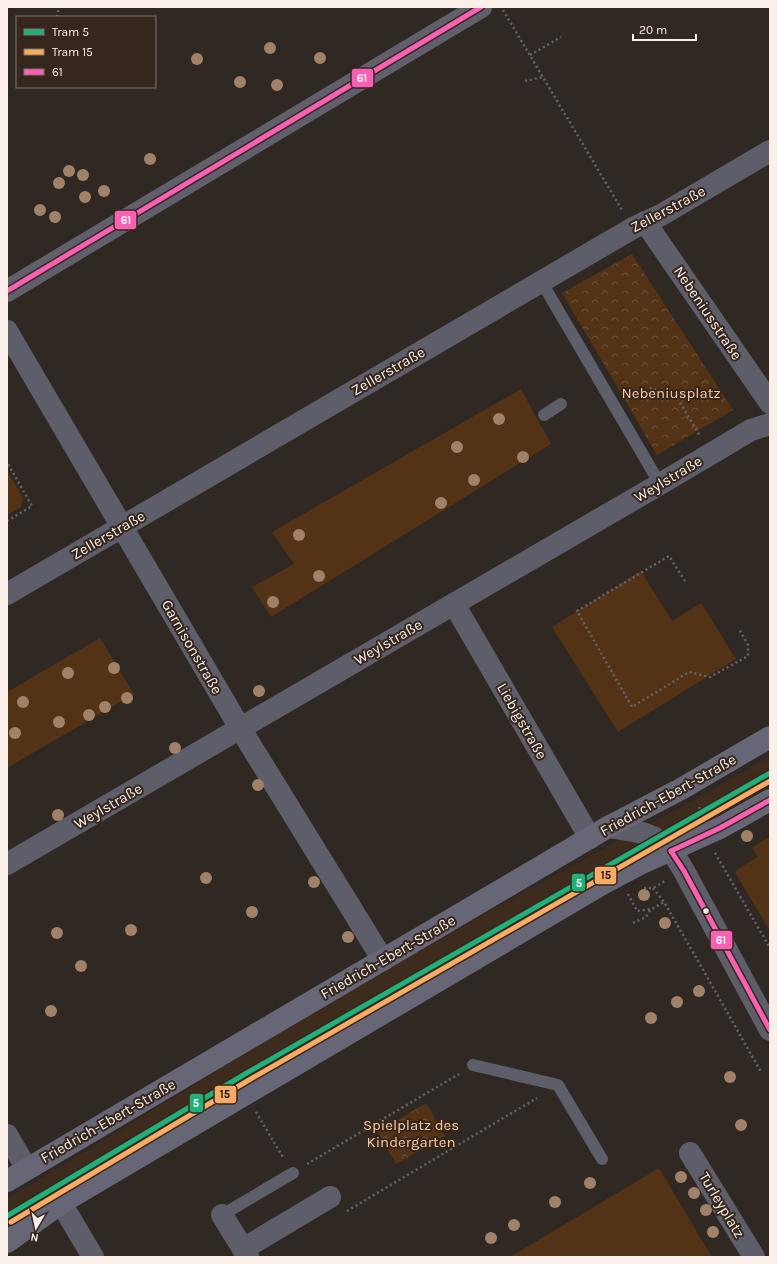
<svg xmlns="http://www.w3.org/2000/svg" width="777" height="1264" viewBox="0 0 777 1264" font-family="Karla,sans-serif">
  <defs>
    <pattern id="park-crowns" width="20" height="18" patternUnits="userSpaceOnUse"><rect width="20" height="18" fill="#543215"/><path d="M2 6a3 3 0 1 1 6 0M12 15a3 3 0 1 1 6 0" fill="none" stroke="#6e5037"/></pattern>
  </defs>
  <rect width="100%" height="100%" fill="#2f2823"/>
  <polygon fill="#3d2b1e" points="770,756 770,781 167,1126 7,1224 7,1199 261,1044 402,961 518,895 693,800"/>
  <g fill="#543215">
    <polygon points="521,389 551,444 271,617 252,587 294,564 272,532"/>
    <polygon points="7,470 23,498 21,507 7,515"/>
    <polygon points="641,571 672,621 701,603 736,659 618,732 552,627"/>
    <polygon points="100,638 134,694 7,768 7,692"/>
    <polygon points="770,837 770,931 736,874 736,870 758,857 752,847"/>
    <polygon points="659,1168 712,1257 510,1257"/>
  </g>
  <g fill="url(#park-crowns)">
    <polygon points="632,254 733,410 657,455 562,293"/>
    <polygon points="426,1103 445,1136 396,1164 377,1132"/>
  </g>
  <g fill="none" stroke-linecap="round" stroke-linejoin="round">
    <g stroke="#67646b" stroke-width="2.5" stroke-dasharray="2 3" stroke-linecap="butt">
      <polyline points="503,10 622,210"/>
      <polyline points="57,17 59,7"/>
      <polyline points="530,55 561,37"/>
      <polyline points="525,81 543,77"/>
      <polyline points="650,388 676,396 700,436"/>
      <polyline points="7,521 32,506 8,464"/>
      <polyline points="685,581 669,556 577,611 632,707 689,672 710,677 748,656 748,645 739,629"/>
      <polyline points="699,814 700,804"/>
      <polyline points="715,853 770,948"/>
      <polyline points="644,888 653,888 665,881"/>
      <polyline points="653,888 664,902 706,975 761,1072"/>
      <polyline points="628,894 637,911 652,909 664,902"/>
      <polyline points="633,923 646,917 651,909"/>
      <polyline points="256,1112 284,1159"/>
      <polyline points="307,1164 459,1074"/>
      <polyline points="347,1211 537,1098"/>
    </g>
    <g stroke="#5e5e6a" stroke-width="12">
      <polyline points="541,281 660,484"/>
      <polyline points="544,415 561,404"/>
      <polyline points="473,1065 558,1085 602,1159"/>
      <polyline points="222,1215 293,1173"/>
    </g>
    <g stroke="#5e5e6a" stroke-width="22">
      <polyline points="645,222 770,403"/>
      <polyline points="7,331 240,728 383,960"/>
      <polyline points="7,594 633,228 661,215 770,151"/>
      <polyline points="454,604 590,838"/>
      <path d="M 608,827 C 632,831 653,831 670,850 C 676,856 680,865 684,871 L 770,1030"/>
      <polyline points="7,864 660,484 751,430 770,424"/>
      <polyline points="7,1135 27,1169"/>
      <polyline points="690,1153 754,1257"/>
      <polyline points="61,1203 93,1257"/>
      <polyline points="222,1215 248,1257"/>
      <polyline points="243,1249 330,1197"/>
    </g>
    <polyline stroke="#615f6c" stroke-width="22" points="7,291 481,7"/>
    <g stroke="#676676" stroke-width="22">
      <polyline points="7,1181 608,827 681,789 770,737"/>
      <polyline points="7,1242 61,1203 604,883 640,864 720,828 770,800"/>
    </g>
    <g stroke="#35271d" stroke-width="8">
      <g id="bus-1">
        <polyline points="7,291 481,7"/>
        <polyline points="671,851 684,871 770,1030"/>
        <polyline points="671,851 720,828 770,800"/>
      </g>
    </g>
    <use href="#bus-1" stroke="#f860b3" stroke-width="5"/>
    <g stroke="#35271d" stroke-width="8">
      <polyline id="tram-1" points="7,1216 245,1074 770,773"/>
    </g>
    <g stroke="#35271d" stroke-width="8">
      <polyline id="tram-2" points="11,1222 249,1080 770,781"/>
    </g>
    <use href="#tram-1" stroke="#20b17b" stroke-width="5"/>
    <use href="#tram-2" stroke="#f7ab64" stroke-width="5"/>
  </g>
  <g fill="#a18168">
    <circle cx="270" cy="48" r="6"/>
    <circle cx="320" cy="58" r="6"/>
    <circle cx="197" cy="59" r="6"/>
    <circle cx="240" cy="82" r="6"/>
    <circle cx="277" cy="85" r="6"/>
    <circle cx="150" cy="159" r="6"/>
    <circle cx="69" cy="171" r="6"/>
    <circle cx="83" cy="175" r="6"/>
    <circle cx="59" cy="183" r="6"/>
    <circle cx="104" cy="191" r="6"/>
    <circle cx="85" cy="197" r="6"/>
    <circle cx="40" cy="210" r="6"/>
    <circle cx="55" cy="217" r="6"/>
    <circle cx="499" cy="419" r="6"/>
    <circle cx="457" cy="447" r="6"/>
    <circle cx="523" cy="457" r="6"/>
    <circle cx="474" cy="480" r="6"/>
    <circle cx="441" cy="503" r="6"/>
    <circle cx="299" cy="535" r="6"/>
    <circle cx="319" cy="576" r="6"/>
    <circle cx="273" cy="602" r="6"/>
    <circle cx="114" cy="668" r="6"/>
    <circle cx="68" cy="673" r="6"/>
    <circle cx="259" cy="691" r="6"/>
    <circle cx="127" cy="698" r="6"/>
    <circle cx="23" cy="702" r="6"/>
    <circle cx="105" cy="707" r="6"/>
    <circle cx="89" cy="715" r="6"/>
    <circle cx="59" cy="722" r="6"/>
    <circle cx="15" cy="733" r="6"/>
    <circle cx="175" cy="748" r="6"/>
    <circle cx="258" cy="785" r="6"/>
    <circle cx="58" cy="815" r="6"/>
    <circle cx="747" cy="836" r="6"/>
    <circle cx="206" cy="878" r="6"/>
    <circle cx="314" cy="882" r="6"/>
    <circle cx="644" cy="895" r="6"/>
    <circle cx="252" cy="912" r="6"/>
    <circle cx="665" cy="923" r="6"/>
    <circle cx="131" cy="930" r="6"/>
    <circle cx="57" cy="933" r="6"/>
    <circle cx="348" cy="937" r="6"/>
    <circle cx="81" cy="966" r="6"/>
    <circle cx="699" cy="991" r="6"/>
    <circle cx="677" cy="1002" r="6"/>
    <circle cx="51" cy="1011" r="6"/>
    <circle cx="651" cy="1018" r="6"/>
    <circle cx="730" cy="1077" r="6"/>
    <circle cx="741" cy="1125" r="6"/>
    <circle cx="681" cy="1177" r="6"/>
    <circle cx="590" cy="1183" r="6"/>
    <circle cx="694" cy="1193" r="6"/>
    <circle cx="555" cy="1202" r="6"/>
    <circle cx="706" cy="1210" r="6"/>
    <circle cx="514" cy="1225" r="6"/>
    <circle cx="713" cy="1232" r="6"/>
    <circle cx="491" cy="1238" r="6"/>
  </g>
  <circle fill="#faf0e9" stroke="#35271d" stroke-width="1.5" cx="706" cy="911" r="3.5"/>
  <g text-anchor="middle" dominant-baseline="central" stroke-width="4" stroke-linejoin="round" paint-order="stroke">
    <g font-size="15" fill="#faf0e9" stroke="#35271d">
      <text transform="translate(668 209) rotate(-28)">Zellerstraße</text>
      <text transform="translate(708 313) rotate(56)">Nebeniusstraße</text>
      <text transform="translate(388 371) rotate(-30)">Zellerstraße</text>
      <text transform="translate(668 479) rotate(-31)">Weylstraße</text>
      <text transform="translate(108 535) rotate(-30)">Zellerstraße</text>
      <text transform="translate(388 642) rotate(-30)">Weylstraße</text>
      <text transform="translate(192 647) rotate(60)">Garnisonstraße</text>
      <text transform="translate(522 721) rotate(60)">Liebigstraße</text>
      <text transform="translate(668 795) rotate(-29)">Friedrich-Ebert-Straße</text>
      <text transform="translate(108 806) rotate(-30)">Weylstraße</text>
      <text transform="translate(388 957) rotate(-30)">Friedrich-Ebert-Straße</text>
      <text transform="translate(108 1121) rotate(-30)">Friedrich-Ebert-Straße</text>
      <text transform="translate(722 1205) rotate(59)">Turleyplatz</text>
    </g>
    <g font-size="15" fill="#fec9a0" stroke="#35271d">
      <text x="671" y="393">Nebeniusplatz</text>
      <text x="411" y="1125">Spielplatz des<tspan x="411" dy="17">Kindergarten</tspan></text>
    </g>
  </g>
  <g stroke="#35271d" stroke-width="1.5">
    <rect x="351" y="68" width="23" height="20" rx="4" fill="#f860b3"/>
    <rect x="114" y="210" width="23" height="20" rx="4" fill="#f860b3"/>
    <rect x="594" y="866" width="23" height="19" rx="4" fill="#f7ab64"/>
    <rect x="571" y="873" width="15" height="19" rx="4" fill="#20b17b"/>
    <rect x="710" y="930" width="23" height="20" rx="4" fill="#f860b3"/>
    <rect x="214" y="1085" width="23" height="19" rx="4" fill="#f7ab64"/>
    <rect x="189" y="1093" width="15" height="20" rx="4" fill="#20b17b"/>
  </g>
  <g font-size="11" text-anchor="middle" font-weight="bold" fill="#fff">
    <text x="362" y="82">61</text>
    <text x="126" y="224">61</text>
    <text x="579" y="887">5</text>
    <text x="721" y="944">61</text>
    <text x="196" y="1107">5</text>
  </g>
  <g font-size="11" text-anchor="middle" font-weight="bold" fill="#111">
    <text x="606" y="879">15</text>
    <text x="225" y="1098">15</text>
  </g>
  <rect width="777" height="1264" fill="none" stroke="#faf0e9" stroke-width="16"/>
  <rect x="16" y="16" width="140" height="72" fill="#35271d" stroke="#84776f"/>
  <rect x="24" y="29" width="20" height="6" fill="#20b17b" stroke="#84776f"/>
  <text x="52" y="36" font-size="12" fill="#faf0e9">Tram 5</text>
  <rect x="24" y="49" width="20" height="6" fill="#f7ab64" stroke="#84776f"/>
  <text x="52" y="56" font-size="12" fill="#faf0e9">Tram 15</text>
  <rect x="24" y="69" width="20" height="6" fill="#f860b3" stroke="#84776f"/>
  <text x="52" y="76" font-size="12" fill="#faf0e9">61</text>
  <g transform="translate(36 1228) rotate(189)" stroke="#35271d" stroke-width="3" paint-order="stroke">
  <path d="M0-3L7 15L0 10L-7 15Z" fill="#faf0e9"/>
  <text y="-6" font-size="11" font-weight="bold" text-anchor="middle" fill="#faf0e9">N</text>
  </g>
  <path d="M633 34v6h63v-6" fill="none" stroke="#faf0e9" stroke-width="2"/>
  <text x="639" y="34" font-size="12" fill="#faf0e9" stroke="#35271d" stroke-width="3" paint-order="stroke">20 m</text>
</svg>
